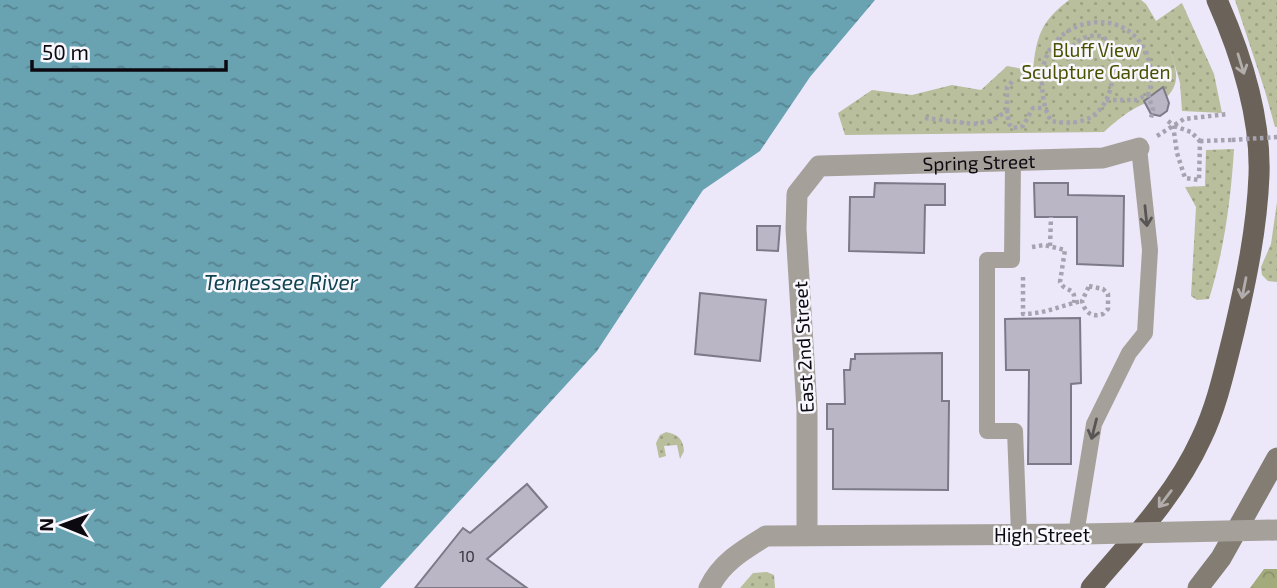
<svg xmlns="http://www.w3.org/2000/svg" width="1277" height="588" viewBox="0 0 1277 588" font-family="'Exo 2',sans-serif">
  <defs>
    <pattern id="grass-dots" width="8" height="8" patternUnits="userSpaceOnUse" patternTransform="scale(1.75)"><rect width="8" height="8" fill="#b9be9c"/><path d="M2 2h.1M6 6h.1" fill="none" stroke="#9ea285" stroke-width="1.8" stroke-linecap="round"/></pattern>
    <pattern id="forest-crowns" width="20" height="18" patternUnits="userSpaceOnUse" patternTransform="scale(1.75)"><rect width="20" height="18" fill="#a3aa7c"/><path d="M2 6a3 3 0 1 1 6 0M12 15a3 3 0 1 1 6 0" fill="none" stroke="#8b916a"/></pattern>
    <pattern id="water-ripples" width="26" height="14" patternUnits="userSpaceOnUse" patternTransform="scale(1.75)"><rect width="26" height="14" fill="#69a2b1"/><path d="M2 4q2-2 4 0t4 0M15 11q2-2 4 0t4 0" fill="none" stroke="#55828f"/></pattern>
  </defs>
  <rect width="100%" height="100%" fill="#ece8f9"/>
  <g fill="url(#grass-dots)">
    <path d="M 1069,0 L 1141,0 L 1146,4 L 1156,21 L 1182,3 L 1214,74 L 1222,113 L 1182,111 L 1180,83 L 1169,45 C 1174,66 1184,81 1165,99 C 1143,99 1120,117 1104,132 L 845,135 L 838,113 L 872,90 L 912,95 L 952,85 L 981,90 L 1007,66 L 1033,71 C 1036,37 1041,21 1069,0 Z"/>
    <polygon points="1235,0 1277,0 1277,127 1275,127 1265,91"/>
    <path d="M 1234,149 C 1231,199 1224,251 1209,299 L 1197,300 L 1191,296 L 1196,207 L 1185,187 L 1205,186 L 1206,150 Z"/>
    <polygon points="1277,202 1277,282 1268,281 1262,275 1261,267 1271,244"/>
    <path d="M 666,432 C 678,434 683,439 684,451 L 680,459 L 677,445 L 664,446 L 666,456 L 659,458 L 656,443 L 660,435 Z"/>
    <polygon points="767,572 774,575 775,588 740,588 753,573"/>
  </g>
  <polygon fill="url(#forest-crowns)" points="1264,569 1277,569 1277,588 1250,588"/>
  <polygon fill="url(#water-ripples)" points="0,0 875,0 810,77 760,151 703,190 597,351 380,588 0,588"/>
  <g fill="#bab6c6" stroke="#7c7988" stroke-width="2">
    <polygon points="1163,87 1169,103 1167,111 1160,116 1151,114 1144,101"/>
    <polygon points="875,183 945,184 945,205 925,205 924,253 849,251 850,197 874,197"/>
    <polygon points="1034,183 1068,183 1068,195 1124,196 1123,266 1077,264 1077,217 1035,217"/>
    <polygon points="757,226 780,226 778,251 757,250"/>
    <polygon points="700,293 766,300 760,361 695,354"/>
    <polygon points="1080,318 1081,383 1071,384 1071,464 1028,464 1029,370 1006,370 1005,319"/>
    <polygon points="942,353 942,401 949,401 948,490 833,489 833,429 827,429 827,404 845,404 844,370 850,370 851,359 855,359 855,354"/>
    <polygon points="527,484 547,507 487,559 527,588 415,588 463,528 470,533"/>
  </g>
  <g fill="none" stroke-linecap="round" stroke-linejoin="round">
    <g stroke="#a6a3b1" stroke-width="4.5" stroke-dasharray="3.5 3.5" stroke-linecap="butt">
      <path d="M 1086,76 L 1077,76 L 1072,72 L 1070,49 C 1080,38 1089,33 1104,37 L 1115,55 C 1113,100 1101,130 1051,121 C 1044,108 1043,99 1042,85 C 1038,19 1122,0 1146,52 C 1151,66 1154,80 1148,94 L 1137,100 L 1106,100"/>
      <polyline points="1148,94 1153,110 1151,118"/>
      <polyline points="1007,111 1007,87 1013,81"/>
      <polyline points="925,118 974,124 991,121 1007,111 1009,124 1013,128 1023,126 1033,108 1044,108"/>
      <polyline points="1168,121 1173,125 1177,153 1185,178 1199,180 1200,141"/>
      <polyline points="1174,126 1191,132 1200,141"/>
      <polyline points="1157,136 1184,119 1228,114"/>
      <polyline points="1200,141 1232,140"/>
      <polyline points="1050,246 1051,217"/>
      <path d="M 1032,247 L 1044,245 L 1065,250 L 1060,282 C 1066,294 1076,285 1074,303"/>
      <path d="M 1023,277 L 1023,314 C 1045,314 1062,305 1082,301"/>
      <path d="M 1089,286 L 1103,289 L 1108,294 L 1108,309 L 1103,314 C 1091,318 1085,312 1082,301 Z"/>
    </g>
    <g stroke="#a5a09a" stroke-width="16">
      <polyline points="1013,162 1012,260 987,260 987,431 1015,431 1019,534"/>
      <polyline points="1076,534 1094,424 1129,353 1145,333 1150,250 1139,148"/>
    </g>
    <g stroke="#a5a09a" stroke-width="21">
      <path id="s1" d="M 807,535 L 807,410 L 796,229 L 797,194 L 819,166 L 1103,158 L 1139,148"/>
      <path d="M 709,588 C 721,563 743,550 766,536 L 1083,534"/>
    </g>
    <polyline stroke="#837d74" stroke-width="21" points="1198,588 1221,558 1277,458"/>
    <path stroke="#6b6359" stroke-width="21" d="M 1091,588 C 1131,541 1175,496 1201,439 C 1217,406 1225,368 1234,332 C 1246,281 1257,228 1259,175 C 1261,115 1241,54 1217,0"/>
    <polyline stroke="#a6a3b1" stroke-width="4.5" stroke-dasharray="3.5 3.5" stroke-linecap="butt" points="1232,140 1277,137"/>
    <polyline stroke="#a5a09a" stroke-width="21" points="1083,534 1277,530"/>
  </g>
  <defs><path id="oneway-shaft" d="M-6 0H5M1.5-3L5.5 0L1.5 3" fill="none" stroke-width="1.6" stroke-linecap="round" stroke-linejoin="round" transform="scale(1.75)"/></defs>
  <g stroke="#b2adac">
    <use href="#oneway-shaft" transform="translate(1241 64) rotate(73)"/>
    <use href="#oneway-shaft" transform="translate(1244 288) rotate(101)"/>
    <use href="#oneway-shaft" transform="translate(1165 499) rotate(127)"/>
  </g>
  <g stroke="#585555">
    <use href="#oneway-shaft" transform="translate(1146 216) rotate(84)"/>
    <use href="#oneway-shaft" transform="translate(1094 429) rotate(104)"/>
  </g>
  <g text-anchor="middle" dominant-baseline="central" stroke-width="5" stroke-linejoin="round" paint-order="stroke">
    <g font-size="16" fill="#38353e">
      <text x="467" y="555">10</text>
    </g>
    <g font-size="19" fill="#4a5000" stroke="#f8f7fe">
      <text x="1096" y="49">Bluff View<tspan x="1096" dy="22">Sculpture Garden</tspan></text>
    </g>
    <g font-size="19" fill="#0c0a10" stroke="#f8f7fe">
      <text stroke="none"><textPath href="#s1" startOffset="537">Spring Street</textPath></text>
      <text transform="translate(803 347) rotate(-93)">East 2nd Street</text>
      <text x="1042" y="534">High Street</text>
    </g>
    <g font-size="21" font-style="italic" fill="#0d424e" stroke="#f8f7fe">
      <text x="281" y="281">Tennessee River</text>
    </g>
  </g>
  <g transform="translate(63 525) rotate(271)" stroke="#f8f7fe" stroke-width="5" paint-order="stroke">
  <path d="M0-5L12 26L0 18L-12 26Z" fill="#0c0a10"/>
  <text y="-10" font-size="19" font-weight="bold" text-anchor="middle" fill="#0c0a10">N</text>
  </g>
  <path d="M32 60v10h194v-10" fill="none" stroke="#0c0a10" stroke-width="3.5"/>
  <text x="42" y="60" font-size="21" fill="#0c0a10" stroke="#f8f7fe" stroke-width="5" paint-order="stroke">50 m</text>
</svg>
